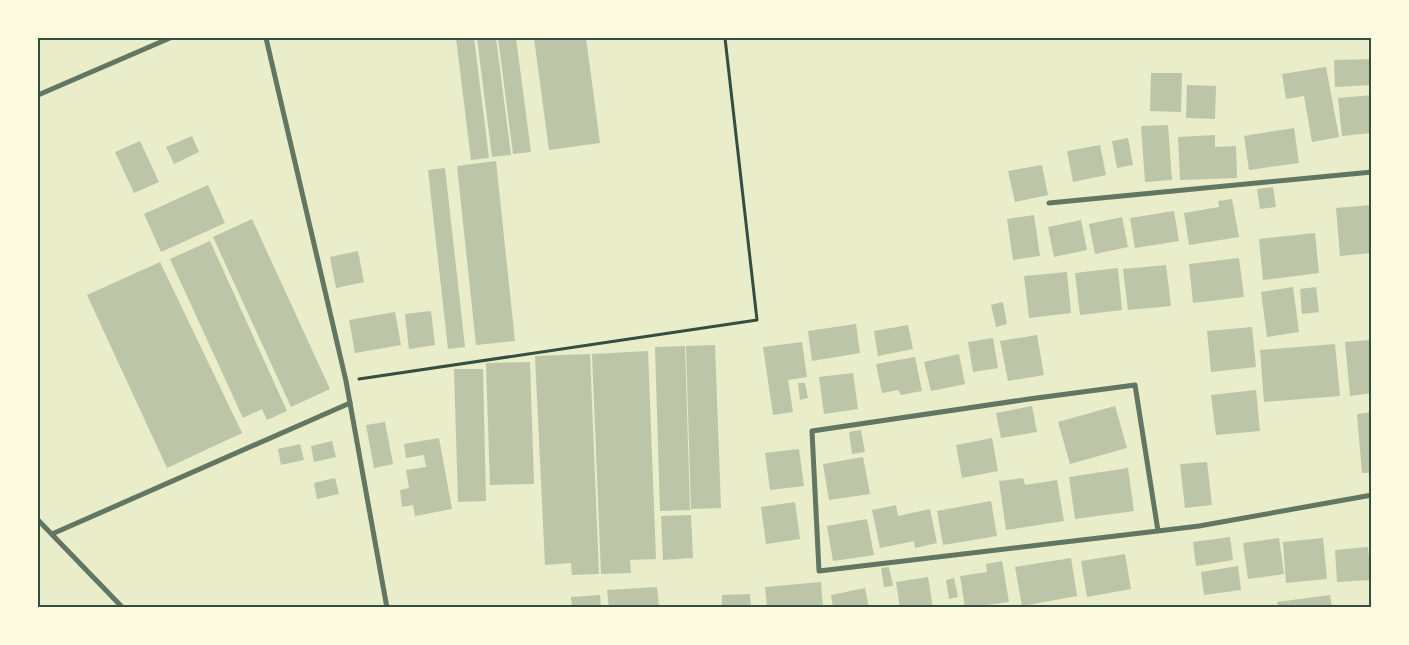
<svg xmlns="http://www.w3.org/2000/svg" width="1409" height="645" viewBox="0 0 1409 645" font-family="'Nunito Sans',sans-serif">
  <rect width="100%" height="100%" fill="#e9edc9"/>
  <g fill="#bcc5a7">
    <polygon points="456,38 474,38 489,158 471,160"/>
    <polygon points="477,38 496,38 511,155 492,157"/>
    <polygon points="498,38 516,38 531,152 513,154"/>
    <polygon points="534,38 586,38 600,143 549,150"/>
    <polygon points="1372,59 1372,85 1335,87 1334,60"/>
    <polygon points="1326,67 1339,137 1312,142 1304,96 1286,99 1282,74"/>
    <polygon points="1151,73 1182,73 1181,112 1150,111"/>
    <polygon points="1187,85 1216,86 1215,119 1186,118"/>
    <polygon points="1372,95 1372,133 1342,136 1338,98"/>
    <polygon points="1168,125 1172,180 1145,182 1141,126"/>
    <polygon points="1294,128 1299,163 1249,170 1244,136"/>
    <polygon points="1215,135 1215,147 1236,146 1237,178 1180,180 1178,137"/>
    <polygon points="192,136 199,152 174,164 166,147"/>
    <polygon points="1128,138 1133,165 1117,168 1112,141"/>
    <polygon points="140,141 159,182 134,193 115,152"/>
    <polygon points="1100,145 1106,175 1073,182 1067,151"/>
    <polygon points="496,161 515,341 476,345 457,166"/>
    <polygon points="1042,165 1048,195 1015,202 1008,171"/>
    <polygon points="445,168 465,347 448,349 428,170"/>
    <polygon points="208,185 225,223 161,252 144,214"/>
    <polygon points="1273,187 1276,207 1260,209 1257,189"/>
    <polygon points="1232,199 1239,237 1189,245 1184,213 1219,207 1218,201"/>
    <polygon points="1372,205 1372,253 1340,256 1336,208"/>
    <polygon points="1174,211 1179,241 1135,248 1130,218"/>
    <polygon points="1034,215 1040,256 1013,260 1007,219"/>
    <polygon points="1122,217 1128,247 1095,254 1089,224"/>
    <polygon points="252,219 330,389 291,407 213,237"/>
    <polygon points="1081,220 1087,250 1054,257 1048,227"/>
    <polygon points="1315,233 1319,273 1263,280 1259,239"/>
    <polygon points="210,241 287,411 267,420 262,409 243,418 170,259"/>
    <polygon points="358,251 364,282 336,288 330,257"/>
    <polygon points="1239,258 1244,297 1193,303 1189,264"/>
    <polygon points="160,262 242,433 167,468 87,295"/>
    <polygon points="1166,265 1171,306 1128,310 1123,269"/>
    <polygon points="1118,268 1122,310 1080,315 1075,273"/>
    <polygon points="1067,272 1071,313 1029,318 1024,276"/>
    <polygon points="1293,287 1299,332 1267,337 1261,292"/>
    <polygon points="1316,287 1319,312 1302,314 1300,289"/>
    <polygon points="1003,302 1007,324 996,327 991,305"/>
    <polygon points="431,311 435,345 409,349 405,314"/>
    <polygon points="395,312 401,345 355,353 349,320"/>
    <polygon points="856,324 860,353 812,361 808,331"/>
    <polygon points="908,325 913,349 878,356 874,331"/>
    <polygon points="1252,327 1256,367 1211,372 1207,331"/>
    <polygon points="1037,335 1044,375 1008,381 1000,341"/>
    <polygon points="993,338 998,368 973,372 968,342"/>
    <polygon points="1372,340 1372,393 1350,396 1345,342"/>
    <polygon points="802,342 807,377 788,380 793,412 773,415 763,347"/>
    <polygon points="1335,344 1340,396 1264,402 1260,350"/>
    <polygon points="715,345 721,508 691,509 686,346"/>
    <polygon points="685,346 690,510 660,511 655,347"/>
    <polygon points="648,351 656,559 630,560 631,573 601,574 592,354"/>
    <polygon points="590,354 599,574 572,575 571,563 545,565 535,356"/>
    <polygon points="959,354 965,384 931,391 924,362"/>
    <polygon points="915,357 922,391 901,395 898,390 882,393 876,364"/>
    <polygon points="530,362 534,484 490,485 486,363"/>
    <polygon points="454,369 483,369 486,501 458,502"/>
    <polygon points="853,373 858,409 824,414 819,377"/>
    <polygon points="798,383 805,383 808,398 800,400"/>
    <polygon points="1256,390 1260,431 1216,435 1211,395"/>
    <polygon points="1032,406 1037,432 1001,438 996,413"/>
    <polygon points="1115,406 1127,448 1070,464 1058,422"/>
    <polygon points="1372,412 1372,473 1362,473 1357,414"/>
    <polygon points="385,422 393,464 374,468 366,425"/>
    <polygon points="861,430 865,452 852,454 849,432"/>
    <polygon points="439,438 452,509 415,516 413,505 402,507 400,490 409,488 406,470 426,467 424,455 406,458 404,444"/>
    <polygon points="992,438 998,471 962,478 956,445"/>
    <polygon points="332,441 336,457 314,462 311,446"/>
    <polygon points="300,444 304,460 281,465 278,449"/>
    <polygon points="799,449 804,486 770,490 765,453"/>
    <polygon points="863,457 870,494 829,500 823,464"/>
    <polygon points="1207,462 1212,505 1185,508 1180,464"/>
    <polygon points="1128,468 1134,511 1075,519 1069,477"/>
    <polygon points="335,478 339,494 317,499 314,483"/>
    <polygon points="1023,478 1025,485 1057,480 1064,521 1006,530 999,481"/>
    <polygon points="991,501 997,536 943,545 937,511"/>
    <polygon points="795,502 800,539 766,544 761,507"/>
    <polygon points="896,505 898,516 930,509 937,543 915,548 914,541 880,548 872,510"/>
    <polygon points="691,515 693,558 663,560 661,516"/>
    <polygon points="867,519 874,555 833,561 827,526"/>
    <polygon points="1230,537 1233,560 1196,566 1193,542"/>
    <polygon points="1279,538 1284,574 1248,579 1243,543"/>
    <polygon points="1323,538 1327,579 1286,583 1283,542"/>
    <polygon points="1368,547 1371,580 1337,582 1335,550"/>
    <polygon points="1125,554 1131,589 1087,597 1081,561"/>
    <polygon points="1071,558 1077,596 1022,606 1015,567"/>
    <polygon points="1002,561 1009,602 965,608 960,576 987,572 986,564"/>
    <polygon points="1238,566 1241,590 1204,595 1201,572"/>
    <polygon points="889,567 893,586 884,587 881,568"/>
    <polygon points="928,577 933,608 900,608 896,582"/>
    <polygon points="954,578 958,597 949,599 946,580"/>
    <polygon points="821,582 823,608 767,608 765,587"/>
    <polygon points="657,587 659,608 609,608 607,590"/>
    <polygon points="865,588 869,608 833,608 831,595"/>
    <polygon points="750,594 751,608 722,608 722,595"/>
    <polygon points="600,595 601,608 572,608 571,597"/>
    <polygon points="1330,595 1332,608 1278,608 1277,602"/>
  </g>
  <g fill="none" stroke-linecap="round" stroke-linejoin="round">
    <polyline stroke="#344e41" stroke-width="3" points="359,379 757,320 725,38"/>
    <g stroke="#617663" stroke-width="5">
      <polyline points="266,38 346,381 387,608"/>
      <polyline points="38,95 170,38"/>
      <polyline points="1049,203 1372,172"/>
      <polyline points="38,520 123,608"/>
      <polyline points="1158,531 1135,385 1029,399 812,431 819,571 1158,531 1199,526 1372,495"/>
      <polyline points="52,534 350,403"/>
    </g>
  </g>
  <rect width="1409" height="645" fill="none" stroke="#fefae0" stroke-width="78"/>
  <rect x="39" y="39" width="1331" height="567" fill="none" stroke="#344e41" stroke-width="2"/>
</svg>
